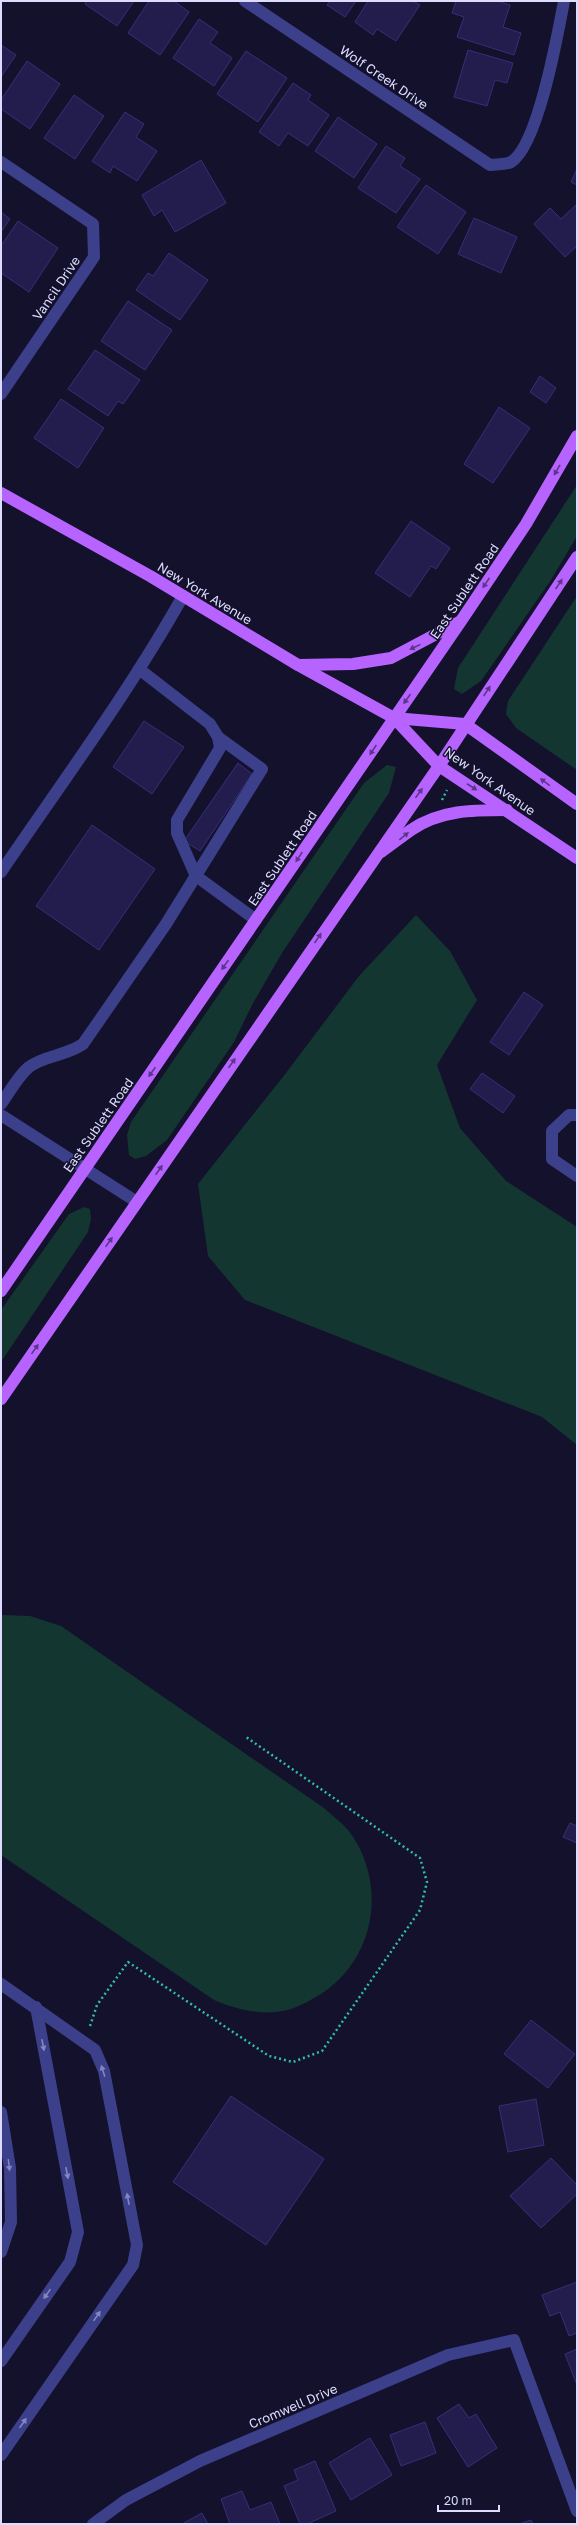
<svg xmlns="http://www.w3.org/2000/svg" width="578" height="2525" viewBox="0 0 578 2525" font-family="'Golos Text',sans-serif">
  <rect width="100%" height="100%" fill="#13112c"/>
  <g fill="#143631">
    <polygon points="577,485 577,536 551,580 481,681 462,694 454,689 458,668"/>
    <polygon points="577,596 577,770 516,728 506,714 508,701"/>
    <polygon points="387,765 396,767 389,793 282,953 252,1005 234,1042 167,1140 146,1156 135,1159 129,1155 127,1135 131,1122 364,783"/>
    <polygon points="416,915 450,951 477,1000 437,1065 460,1128 506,1181 577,1227 577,1445 542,1417 245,1300 208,1256 198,1184 286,1073 359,976"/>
    <polygon points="84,1207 90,1209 91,1219 88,1232 1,1362 1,1310 69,1214"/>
    <path d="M 1,1615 L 30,1616 L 61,1626 L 324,1808 C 332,1815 342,1823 349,1831 C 389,1885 375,1963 316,1997 C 304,2004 290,2011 276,2012 C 254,2014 233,2008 214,2000 L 1,1855 Z"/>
  </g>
  <g fill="#221d4d" stroke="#372f79">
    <polygon points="87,1 134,1 117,26 85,4"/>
    <polygon points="149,1 174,1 189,12 160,55 128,33"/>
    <polygon points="330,1 356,1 345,17 327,5"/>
    <polygon points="368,1 413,1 420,5 396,41 377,29 373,35 355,22"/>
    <polygon points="456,1 497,1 510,5 503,27 521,33 514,55 457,37 464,17 452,13"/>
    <polygon points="199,19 218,32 210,43 232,58 214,86 173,58"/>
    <polygon points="1,45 16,55 1,77"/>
    <polygon points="468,50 513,63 507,83 495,80 487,106 454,97"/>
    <polygon points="246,51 287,78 258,122 217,94"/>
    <polygon points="27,61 60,84 30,129 1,109 1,100"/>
    <polygon points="293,83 311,95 308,100 329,115 308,146 288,133 279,146 259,132"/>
    <polygon points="74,95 104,116 75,159 44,138"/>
    <polygon points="125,112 144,124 136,137 157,151 137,181 113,166 110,173 92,161"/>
    <polygon points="338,117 377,144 354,178 315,151"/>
    <polygon points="386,146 405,158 400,166 420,179 396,213 358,188"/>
    <polygon points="201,160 226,203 175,232 162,210 154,216 142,195"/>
    <polygon points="577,169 577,185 571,182"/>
    <polygon points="426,185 466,212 438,254 397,227"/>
    <polygon points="577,204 577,246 565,257 534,224 550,208 561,219"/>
    <polygon points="1,212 10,219 1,232"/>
    <polygon points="474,218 517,237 501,273 458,254"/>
    <polygon points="18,221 58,248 29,292 1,273 1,246"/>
    <polygon points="169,253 208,280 180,320 136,290 148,273 153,276"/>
    <polygon points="128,301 172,330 145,370 101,341"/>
    <polygon points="95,350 140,380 123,404 118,401 108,416 68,389"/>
    <polygon points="540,376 556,388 546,403 530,392"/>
    <polygon points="61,399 104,428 78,468 34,438"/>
    <polygon points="499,407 530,428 493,483 464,464"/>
    <polygon points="411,521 450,548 436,569 431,566 410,597 375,573"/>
    <polygon points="144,721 184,747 152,794 113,767"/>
    <polygon points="238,763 252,774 200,851 184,841"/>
    <polygon points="92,825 155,869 99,950 36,906"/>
    <polygon points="524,992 543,1005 509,1055 490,1042"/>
    <polygon points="482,1073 515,1096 503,1113 470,1089"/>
    <polygon points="570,1823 577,1826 577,1843 563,1837"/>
    <polygon points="531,2020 575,2054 548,2088 504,2054"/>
    <polygon points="231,2096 324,2159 266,2245 173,2182"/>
    <polygon points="536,2099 544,2145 508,2152 499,2106"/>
    <polygon points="551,2158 577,2185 577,2194 541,2228 510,2196"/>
    <polygon points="577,2282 577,2333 569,2336 560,2312 550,2316 542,2295"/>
    <polygon points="577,2349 577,2385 565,2354"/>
    <polygon points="459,2404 469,2418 476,2414 497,2448 468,2467 437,2418"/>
    <polygon points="425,2422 436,2453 401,2466 390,2435"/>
    <polygon points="370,2438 392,2475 351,2500 329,2463"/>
    <polygon points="315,2461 336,2511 307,2524 300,2524 284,2486 298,2480 294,2470"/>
    <polygon points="242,2491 250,2510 271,2502 280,2524 230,2524 221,2499"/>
    <polygon points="202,2513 208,2524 182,2524"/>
    <polygon points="531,2520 533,2524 519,2524"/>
  </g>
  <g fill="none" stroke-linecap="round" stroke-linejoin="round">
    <g stroke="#30bea9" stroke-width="2.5" stroke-dasharray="2 3" stroke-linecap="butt">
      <polyline points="442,800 447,790"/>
      <polyline points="90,2026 97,2005 128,1962 269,2056 293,2062 322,2051 420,1910 427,1882 420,1858 246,1737"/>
    </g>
    <g stroke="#3c408a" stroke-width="12">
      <path d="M 245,1 L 490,165 C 496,164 506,165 511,162 C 538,146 558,33 564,1"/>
      <polyline points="1,162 93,224 94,257 1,394"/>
      <polyline points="139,669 210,724 218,737 220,748 177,820 177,833 196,876 256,920"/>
      <path d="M 1,872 C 63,781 129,692 183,596"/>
      <path d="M 1,1104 C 9,1093 18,1076 29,1067 C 45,1055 66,1056 83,1044 L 166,924 L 262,769 L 218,737"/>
      <polyline points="1,1115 137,1202"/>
      <polyline points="577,1115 569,1115 552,1131 552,1159 577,1176"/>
      <polyline points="1,1984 95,2050 104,2071 137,2245 133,2265 1,2455"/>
      <polyline points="1,2112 10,2168 11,2222 1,2252"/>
      <polyline points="1,2361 70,2262 78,2232 36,2007"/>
      <polyline points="93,2524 126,2500 200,2461 448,2355 514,2340 577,2511"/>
    </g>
    <g stroke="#b763ff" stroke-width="12">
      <polyline points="1,493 150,576 298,665 394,718 439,766 577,858"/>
      <polyline points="298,665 353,664 391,658 459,622"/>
      <polyline points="394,718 465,724 577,804"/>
      <path d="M 381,852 C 391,845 401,837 411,830 C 440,810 473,810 507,810"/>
      <polyline points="1,1291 461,621 526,524 577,436"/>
      <polyline points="1,1399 439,766 577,557"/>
    </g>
  </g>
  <defs><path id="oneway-solid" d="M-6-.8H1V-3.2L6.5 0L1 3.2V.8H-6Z"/></defs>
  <g fill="#5d368b">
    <use href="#oneway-solid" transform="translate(557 470) rotate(120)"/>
    <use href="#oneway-solid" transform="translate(486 583) rotate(124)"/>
    <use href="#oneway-solid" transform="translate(559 584) rotate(-56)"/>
    <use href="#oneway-solid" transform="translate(415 647) rotate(154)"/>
    <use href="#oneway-solid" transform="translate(487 691) rotate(-56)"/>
    <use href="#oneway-solid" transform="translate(407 699) rotate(125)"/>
    <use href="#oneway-solid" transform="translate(373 750) rotate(124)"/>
    <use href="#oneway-solid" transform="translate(545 782) rotate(-144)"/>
    <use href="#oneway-solid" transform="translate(472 787) rotate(33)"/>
    <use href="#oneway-solid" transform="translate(419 793) rotate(-54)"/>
    <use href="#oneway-solid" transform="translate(404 836) rotate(-39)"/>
    <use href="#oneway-solid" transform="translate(299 857) rotate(124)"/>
    <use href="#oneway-solid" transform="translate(318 938) rotate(-56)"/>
    <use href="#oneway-solid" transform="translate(225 965) rotate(125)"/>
    <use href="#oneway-solid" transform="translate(232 1063) rotate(-55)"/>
    <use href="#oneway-solid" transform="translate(152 1072) rotate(125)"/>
    <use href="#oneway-solid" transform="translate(159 1170) rotate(-55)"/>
    <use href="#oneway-solid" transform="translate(109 1242) rotate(-55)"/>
    <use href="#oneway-solid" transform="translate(35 1349) rotate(-55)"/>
  </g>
  <g fill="#8486bf">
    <use href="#oneway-solid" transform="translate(43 2045) rotate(79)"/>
    <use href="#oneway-solid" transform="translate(103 2071) rotate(-108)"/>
    <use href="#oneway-solid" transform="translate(9 2165) rotate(83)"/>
    <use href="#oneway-solid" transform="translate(67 2173) rotate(79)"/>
    <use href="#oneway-solid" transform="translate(128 2199) rotate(-101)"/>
    <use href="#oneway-solid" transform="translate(47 2294) rotate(125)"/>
    <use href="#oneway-solid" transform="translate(97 2316) rotate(-55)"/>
    <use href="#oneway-solid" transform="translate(23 2423) rotate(-55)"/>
  </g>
  <g text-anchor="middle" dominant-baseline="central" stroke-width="3" stroke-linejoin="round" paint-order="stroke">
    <g font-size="13" fill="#dddcff" stroke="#13112c">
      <text transform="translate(384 77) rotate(34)">Wolf Creek Drive</text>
      <text transform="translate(56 288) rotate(-56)">Vancil Drive</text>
      <text transform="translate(464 591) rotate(-56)">East Sublett Road</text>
      <text transform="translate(205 593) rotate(31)">New York Avenue</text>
      <text transform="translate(490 781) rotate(35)">New York Avenue</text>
      <text transform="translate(282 858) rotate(-56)">East Sublett Road</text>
      <text transform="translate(98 1125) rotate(-55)">East Sublett Road</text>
      <text transform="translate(293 2406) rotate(-23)">Cromwell Drive</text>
    </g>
  </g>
  <rect width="578" height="2525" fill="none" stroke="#dddcff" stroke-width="4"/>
  <path d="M438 2505v6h61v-6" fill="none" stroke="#dddcff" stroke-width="2"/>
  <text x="444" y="2505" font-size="12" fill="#dddcff" stroke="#13112c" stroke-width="3" paint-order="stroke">20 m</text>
</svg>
